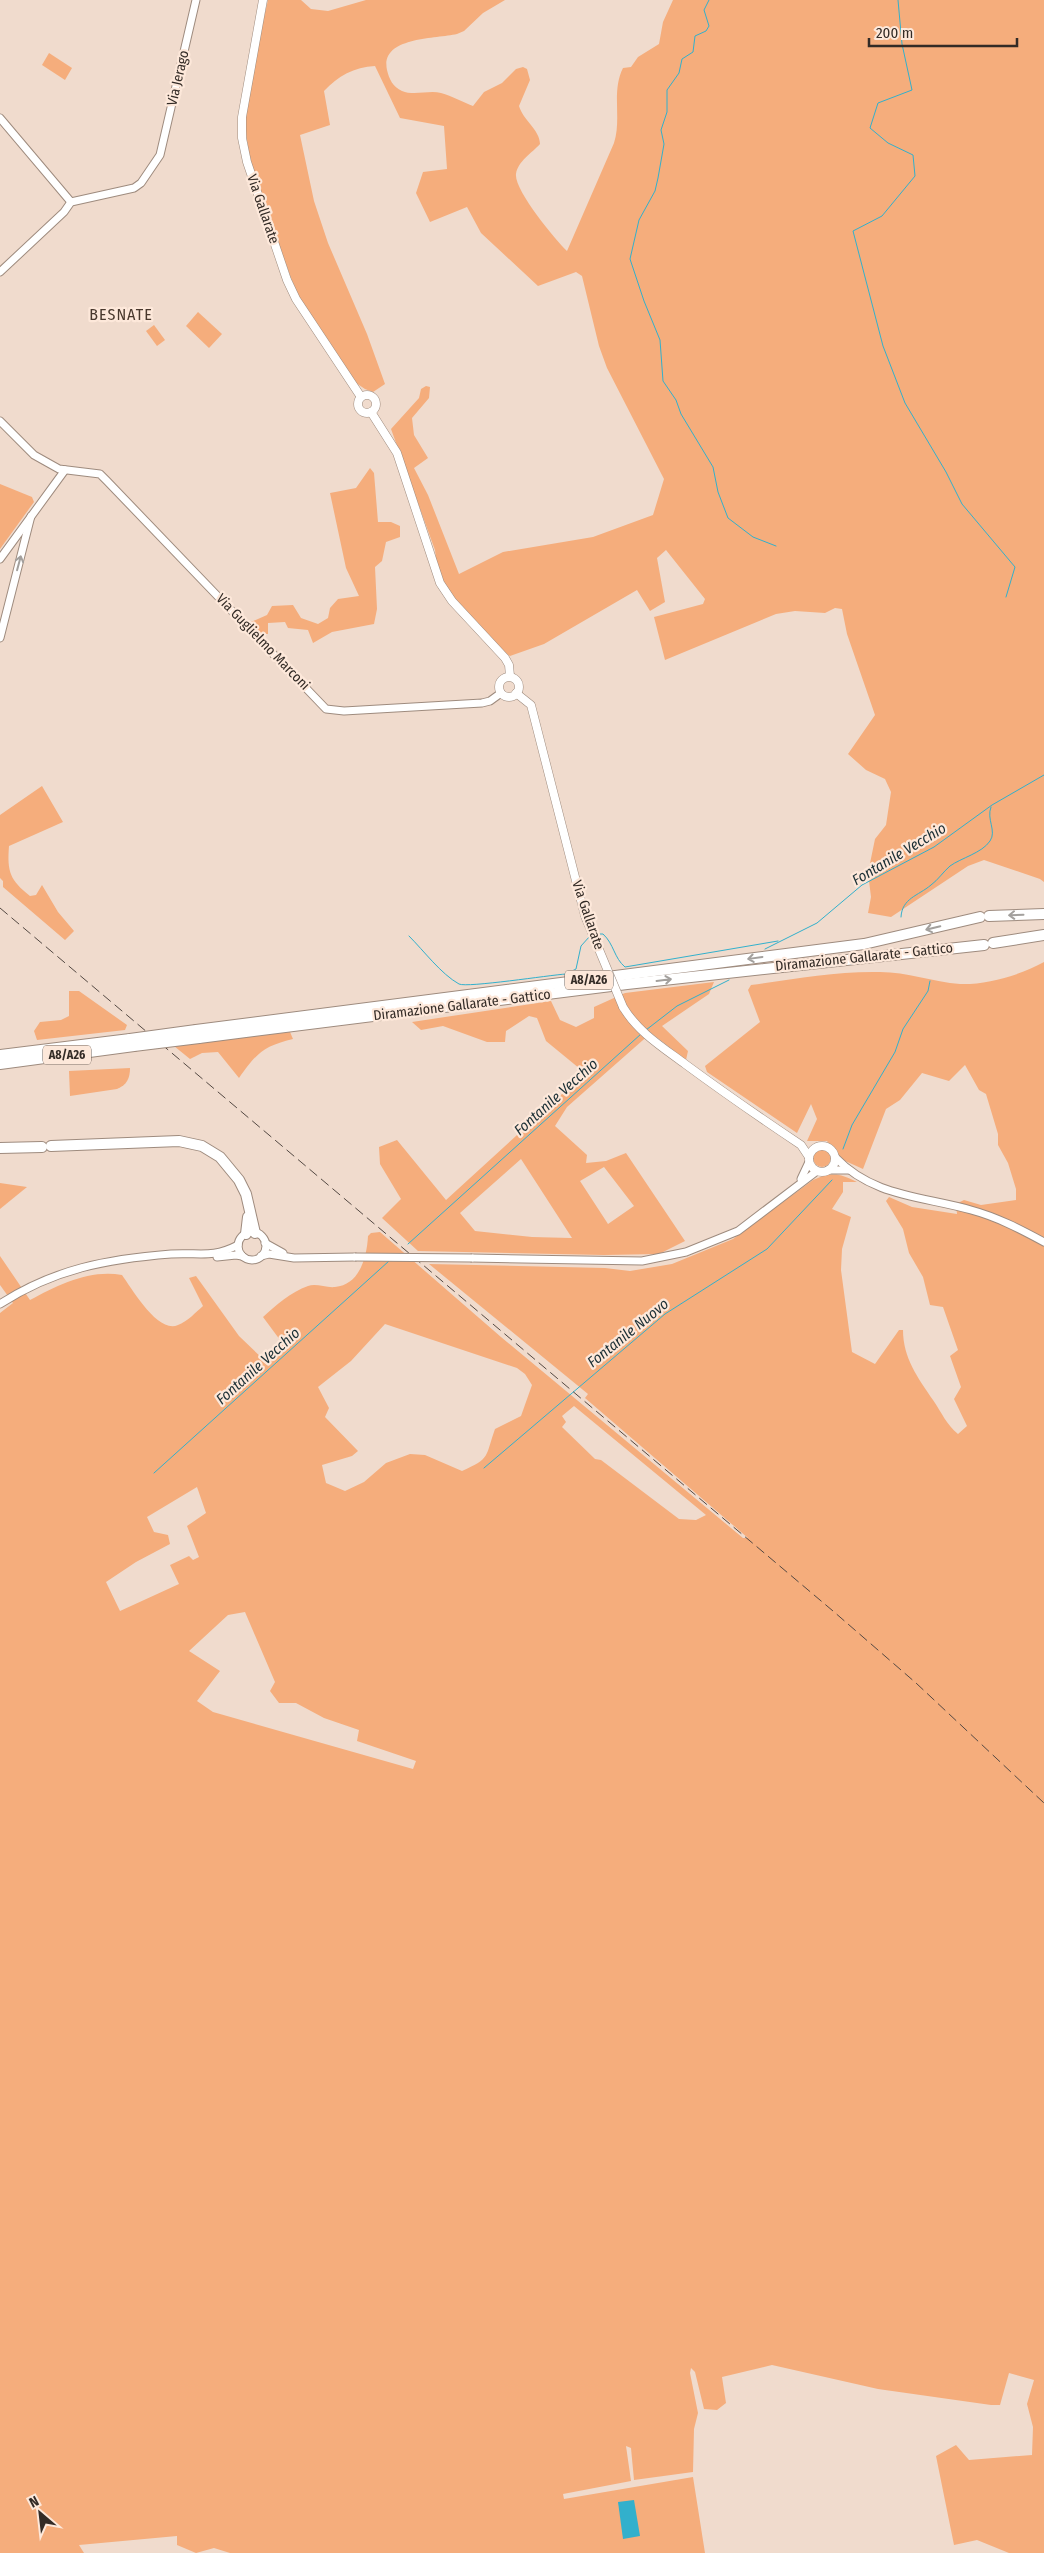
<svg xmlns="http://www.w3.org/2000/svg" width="1044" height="2553" viewBox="0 0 1044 2553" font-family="'Fira Sans Condensed',sans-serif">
  <rect width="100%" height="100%" fill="#f0dbcd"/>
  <g fill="#f5ad7c" fill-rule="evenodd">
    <path d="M 268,0 L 301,0 L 311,9 L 328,11 L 366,0 L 505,0 L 483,13 L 464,31 L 457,34 C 434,39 380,37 387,70 C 389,79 393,87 402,91 C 414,96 429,90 441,93 C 452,96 463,102 473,106 L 484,92 L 502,83 L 516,69 L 523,67 L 527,69 L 530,80 L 519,106 C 523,120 540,130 540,144 C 532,153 518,161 516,174 C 514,190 555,239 567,251 L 614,143 C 622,118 611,92 623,68 L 631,67 L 638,57 L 659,44 L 663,22 L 673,0 L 1044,0 L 1044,882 L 1040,879 L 984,860 L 968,866 L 891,917 L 868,913 L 871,897 L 868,873 L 875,839 L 886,825 L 891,792 L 885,779 L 866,770 L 848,754 L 875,715 L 847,634 L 842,609 L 835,608 L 825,613 L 795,611 L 776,614 L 665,660 L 654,617 L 703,604 L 705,599 L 666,550 L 657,558 L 665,602 L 650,611 L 637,590 L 544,644 L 510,656 L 502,651 C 484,632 443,595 437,569 C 436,563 436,556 435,550 L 391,429 L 419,398 L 421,389 L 426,386 L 430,387 L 429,398 L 412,418 L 414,435 L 428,458 L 414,468 L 428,495 L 459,574 L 503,552 L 593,537 L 653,515 L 664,479 L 607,368 L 599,346 L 582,276 L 576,272 L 538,286 L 481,233 L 467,207 L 430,222 L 416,193 L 423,172 L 447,169 L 444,126 L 400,118 L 375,66 C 354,67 338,76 324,91 L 330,125 L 300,135 L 314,201 L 328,243 L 367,334 L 385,384 L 373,392 L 365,389 L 356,383 L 299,297 L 291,278 C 276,235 253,185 247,140 C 241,99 259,40 268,0 Z"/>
    <polygon points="49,53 72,68 65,80 42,65"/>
    <polygon points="198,312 222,334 209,348 186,326"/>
    <polygon points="154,325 165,340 157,346 146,331"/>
    <polygon points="370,468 374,473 378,522 391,522 400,526 400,537 386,542 382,561 375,567 377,609 374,624 332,632 313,643 308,630 288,628 285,622 268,623 268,634 260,634 251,622 267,615 272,606 293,605 301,618 318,624 328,618 330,608 338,599 359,596 346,568 330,493 356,488"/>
    <polygon points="0,484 32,497 34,502 0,549"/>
    <path d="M 42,786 L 63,822 L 9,846 C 7,872 10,880 30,896 L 36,895 L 42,885 L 58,912 L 74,931 L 65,940 L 3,887 L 3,881 L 0,878 L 0,815 Z"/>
    <path d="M 1044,962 L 1044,2553 L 1009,2553 L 977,2540 L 954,2545 L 936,2456 L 956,2445 L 969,2460 L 1032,2455 L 1033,2427 L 1027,2404 L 1034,2380 L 1009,2373 L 1000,2405 L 991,2405 L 878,2389 L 772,2365 L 722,2377 L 726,2403 L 717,2410 L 704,2409 L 695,2372 L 691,2368 L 690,2373 L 698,2413 L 694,2429 L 693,2472 L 634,2480 L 631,2448 L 626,2446 L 631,2481 L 563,2494 L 564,2499 L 693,2477 L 705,2553 L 230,2553 L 214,2548 L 196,2553 L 177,2545 L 177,2536 L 79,2545 L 84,2553 L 0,2553 L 0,1313 L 13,1303 L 0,1285 L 0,1256 L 30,1300 C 58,1285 90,1269 122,1275 C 132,1289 158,1334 178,1325 C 187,1322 196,1312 203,1306 L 189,1278 L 196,1276 L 239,1336 L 263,1359 L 271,1355 L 283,1344 L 263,1317 C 276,1305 291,1292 308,1286 C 316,1283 326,1288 335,1287 C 360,1285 367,1256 368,1236 L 371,1233 L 380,1232 L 501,1337 L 743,1538 L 748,1538 L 585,1398 L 588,1394 L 429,1264 L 605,1268 L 630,1271 L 672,1264 L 733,1239 L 813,1180 C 832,1172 839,1173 857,1182 L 843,1182 L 843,1192 L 832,1209 L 851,1217 L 842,1249 L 841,1270 L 852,1352 L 875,1364 L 899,1330 L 903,1330 C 903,1358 918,1378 933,1400 C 942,1413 946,1424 958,1434 L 967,1426 L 954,1399 L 961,1387 L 950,1356 L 958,1350 L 943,1307 L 930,1305 L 923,1277 L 909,1253 L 903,1229 L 886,1201 L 889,1197 L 912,1207 L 957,1214 L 956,1204 L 964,1200 L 981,1205 L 1016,1200 L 1016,1189 L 1008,1163 L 998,1145 L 998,1134 L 986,1094 L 979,1090 L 965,1065 L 949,1081 L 922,1073 L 900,1100 L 886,1109 L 863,1169 L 843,1160 L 827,1141 L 807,1141 L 817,1119 L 811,1104 L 797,1133 L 707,1072 L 705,1066 L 760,1022 L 748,990 L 751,985 C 794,979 837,971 880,972 C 907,972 933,982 960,984 C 986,985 1021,975 1044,962 ZM 385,1324 L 517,1368 L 525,1374 L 532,1385 L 521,1416 L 495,1429 C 485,1457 491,1458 462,1471 L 425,1455 L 410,1454 L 386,1463 L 364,1482 L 345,1491 L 326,1483 L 322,1465 L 352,1456 L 358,1451 L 325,1417 L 329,1408 L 318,1387 L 351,1361 ZM 574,1406 L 706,1515 L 696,1520 L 679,1519 L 601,1460 L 595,1459 L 562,1427 L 566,1422 L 562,1416 ZM 197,1487 L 206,1513 L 187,1526 L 199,1557 L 193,1560 L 189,1556 L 170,1565 L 179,1584 L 120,1611 L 106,1582 L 136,1562 L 170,1544 L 168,1535 L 154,1532 L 147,1517 ZM 245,1612 L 275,1682 L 270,1691 L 279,1703 L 296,1703 L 324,1718 L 359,1730 L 357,1741 L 416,1761 L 413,1769 L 213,1712 L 197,1701 L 220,1671 L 189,1651 L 228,1615 Z"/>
    <path d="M 714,982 L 709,994 L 662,1026 L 688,1051 L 686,1060 L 651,1033 L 567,1107 L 555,1126 L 587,1155 L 586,1163 L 606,1161 L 626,1153 L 685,1241 L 659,1254 L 604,1255 L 418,1251 L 382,1218 L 401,1199 L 380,1164 L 379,1147 L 397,1140 L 446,1200 L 585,1073 L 546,1041 L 537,1018 L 529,1016 L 506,1031 L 505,1042 L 487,1042 L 443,1026 L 421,1030 L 412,1022 L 551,1001 L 560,1020 L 576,1027 L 594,1018 L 594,1007 L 625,993 ZM 521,1159 L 572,1238 L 571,1238 L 532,1237 L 475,1231 L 460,1213 ZM 604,1167 L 634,1206 L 608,1224 L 580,1181 Z"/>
    <polygon points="69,991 79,991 127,1025 125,1030 37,1040 34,1031 40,1022 61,1020 69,1016"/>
    <path d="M 290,1032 L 293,1039 C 263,1046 256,1054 239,1078 L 218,1052 L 202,1053 L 190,1059 L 174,1046 Z"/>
    <path d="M 130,1068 C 130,1078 127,1085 117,1089 L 70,1096 L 69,1071 Z"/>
    <circle cx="822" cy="1158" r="9"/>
    <polygon points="0,1183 27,1187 0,1209"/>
  </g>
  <polygon fill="#32b0cc" points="634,2500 640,2536 623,2539 618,2502"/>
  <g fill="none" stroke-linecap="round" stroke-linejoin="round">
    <g stroke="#32b0cc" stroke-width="1">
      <polyline points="709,0 704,10 709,26 706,31 695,36 693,52 682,59 679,73 667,90 667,112 661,130 664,144 658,178 655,191 639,220 630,259 644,301 660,340 663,381 676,400 681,414 713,467 718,492 728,518 753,537 776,546"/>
      <polyline points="898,0 902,44 912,90 878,103 870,128 888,143 913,155 915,176 882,216 853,231 883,346 905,403 946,472 962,504 1015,567 1006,597"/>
      <path d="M 901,917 C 902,898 918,896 931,885 C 938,880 943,872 950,866 C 961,858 982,853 990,841 C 997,831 986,819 991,807"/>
      <path d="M 596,934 L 603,934 C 614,944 614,958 625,967 L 778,941"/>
      <path d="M 409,936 C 424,951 441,974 459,984 C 467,988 550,975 566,974 L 576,969 L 581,946 L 590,936"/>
      <polyline points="765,949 817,923 862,885 934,847 992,805 1044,775"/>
      <polyline points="646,1030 677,1006 729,980"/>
      <polyline points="843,1149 852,1125 895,1052 903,1029 928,991 930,981"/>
      <polyline points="408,1244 641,1034"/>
      <polyline points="484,1468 665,1314 767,1249 832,1180"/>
      <polyline points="154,1473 389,1261"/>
    </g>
    <g stroke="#9e8b7e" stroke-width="9">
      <g id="tertiary">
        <polyline points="0,118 71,202"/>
        <polyline points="0,272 64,212 71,202 134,188 141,183 160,155 196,0"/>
        <polyline points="0,421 34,455 59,469 100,474 107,481 326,709 344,711 482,703 490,701 501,693"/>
        <polyline points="0,559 65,470"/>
        <polyline points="0,638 31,516"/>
        <path d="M 835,1157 C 873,1197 922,1196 971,1210 C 997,1217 1020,1229 1044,1242"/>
        <polyline points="828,1170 848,1170"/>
        <polyline points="801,1179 809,1162"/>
        <circle cx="252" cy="1246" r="14"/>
        <polyline points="265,1243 283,1253"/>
        <polyline points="261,1256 269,1254 294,1258 355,1257"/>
        <polyline points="217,1257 236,1255 242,1256"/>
        <polyline points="472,1258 642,1261 686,1252 738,1231 817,1171"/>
        <path d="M 0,1304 C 54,1269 107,1259 171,1254 C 199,1252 211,1259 238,1245"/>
      </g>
    </g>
    <g stroke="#9e8b7e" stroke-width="9">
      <g id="secondary">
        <polyline points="263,0 242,117 242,138 247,162 287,280 296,299 361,397"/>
        <circle cx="367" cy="404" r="9"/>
        <polyline points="371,412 397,453 440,583 452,601 505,658 509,665 510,676"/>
        <circle cx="509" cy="687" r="10"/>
        <polyline points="516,693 531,705 585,916"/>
        <path d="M 623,1007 C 638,1032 662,1047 685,1064 C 723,1092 762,1119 801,1145 L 809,1157"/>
        <circle cx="822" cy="1159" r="13"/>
      </g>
    </g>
    <g stroke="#9e8b7e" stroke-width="12">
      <g id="motorway">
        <polyline points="989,916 1044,914"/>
        <polyline points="993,943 1044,935"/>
        <polyline points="196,1030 864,944 980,917"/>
        <polyline points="199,1038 627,984 984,945"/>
        <polyline points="0,1055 130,1039"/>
        <polyline points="0,1064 134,1046"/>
        <polyline points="51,1146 179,1141 202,1146 220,1157 239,1180 246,1194 255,1233"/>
        <polyline points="0,1148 42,1147"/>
        <polyline points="246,1234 248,1217"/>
      </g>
    </g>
    <use href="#tertiary" stroke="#fff" stroke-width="7"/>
    <use href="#secondary" stroke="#fff" stroke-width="8"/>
    <use href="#motorway" stroke="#fff" stroke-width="10"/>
    <polyline stroke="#544943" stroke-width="1" stroke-dasharray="10 5" stroke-linecap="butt" points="0,908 833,1611 916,1683 1044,1803"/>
    <g stroke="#9e8b7e" stroke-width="9" stroke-linecap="butt">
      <polyline id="tertiary-bridge" points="355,1257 472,1258"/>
    </g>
    <g stroke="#9e8b7e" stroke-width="9" stroke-linecap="butt">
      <polyline id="secondary-bridge" points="585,916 623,1007"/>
    </g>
    <g stroke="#9e8b7e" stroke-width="12" stroke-linecap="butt">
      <g id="motorway-bridge">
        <polyline points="130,1039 196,1030"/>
        <polyline points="134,1046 199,1038"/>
      </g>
    </g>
    <use href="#tertiary-bridge" stroke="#fff" stroke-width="7"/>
    <use href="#secondary-bridge" stroke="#fff" stroke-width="8"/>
    <use href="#motorway-bridge" stroke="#fff" stroke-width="10"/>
  </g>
  <defs><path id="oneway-shaft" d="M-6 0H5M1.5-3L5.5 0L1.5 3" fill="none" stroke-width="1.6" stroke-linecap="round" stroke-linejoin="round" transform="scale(1.25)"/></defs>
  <g stroke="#a3a09d">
    <use href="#oneway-shaft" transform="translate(19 563) rotate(-75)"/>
    <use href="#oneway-shaft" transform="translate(1016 915) rotate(178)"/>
    <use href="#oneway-shaft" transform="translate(933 928) rotate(167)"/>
    <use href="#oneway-shaft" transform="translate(755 958) rotate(172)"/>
    <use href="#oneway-shaft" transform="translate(664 980) rotate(-7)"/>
  </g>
  <g text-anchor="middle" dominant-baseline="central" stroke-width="4.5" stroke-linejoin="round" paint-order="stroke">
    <g fill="#fde8da" stroke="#70645c" stroke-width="1">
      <rect x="565" y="970.5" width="48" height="19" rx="4"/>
      <rect x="43" y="1045.5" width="48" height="19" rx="4"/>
    </g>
    <g font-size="12" font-weight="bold" fill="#332b26">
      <text x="589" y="980">A8/A26</text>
      <text x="67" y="1055">A8/A26</text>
    </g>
    <g font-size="14" fill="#332b26" stroke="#fde8da">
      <text transform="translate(178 78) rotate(-77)">Via Jerago</text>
      <text transform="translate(263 209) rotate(71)">Via Gallarate</text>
      <text transform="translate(263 642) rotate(46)">Via Guglielmo Marconi</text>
      <text transform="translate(588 915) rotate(71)">Via Gallarate</text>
      <text transform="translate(864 957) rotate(-6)">Diramazione Gallarate - Gattico</text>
      <text transform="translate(462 1005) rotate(-7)">Diramazione Gallarate - Gattico</text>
    </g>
    <g font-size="15" font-style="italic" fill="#1b2f35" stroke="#fde8da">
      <text transform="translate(899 854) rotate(-31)">Fontanile Vecchio</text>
      <text transform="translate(556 1097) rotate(-42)">Fontanile Vecchio</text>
      <text transform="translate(628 1333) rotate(-39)">Fontanile Nuovo</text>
      <text transform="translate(258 1366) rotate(-42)">Fontanile Vecchio</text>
    </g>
    <g font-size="16" letter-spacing="1" fill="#48382d" stroke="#fde8da">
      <text x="121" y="314">BESNATE</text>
    </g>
  </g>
  <g transform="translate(40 2513) rotate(332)" stroke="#fde8da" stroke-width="4" paint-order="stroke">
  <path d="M0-4L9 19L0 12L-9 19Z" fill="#332b26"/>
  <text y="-8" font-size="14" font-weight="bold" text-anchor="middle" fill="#332b26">N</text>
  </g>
  <path d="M869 38v8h148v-8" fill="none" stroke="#332b26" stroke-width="2.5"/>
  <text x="876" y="38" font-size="15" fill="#332b26" stroke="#fde8da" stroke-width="4" paint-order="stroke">200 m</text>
</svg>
